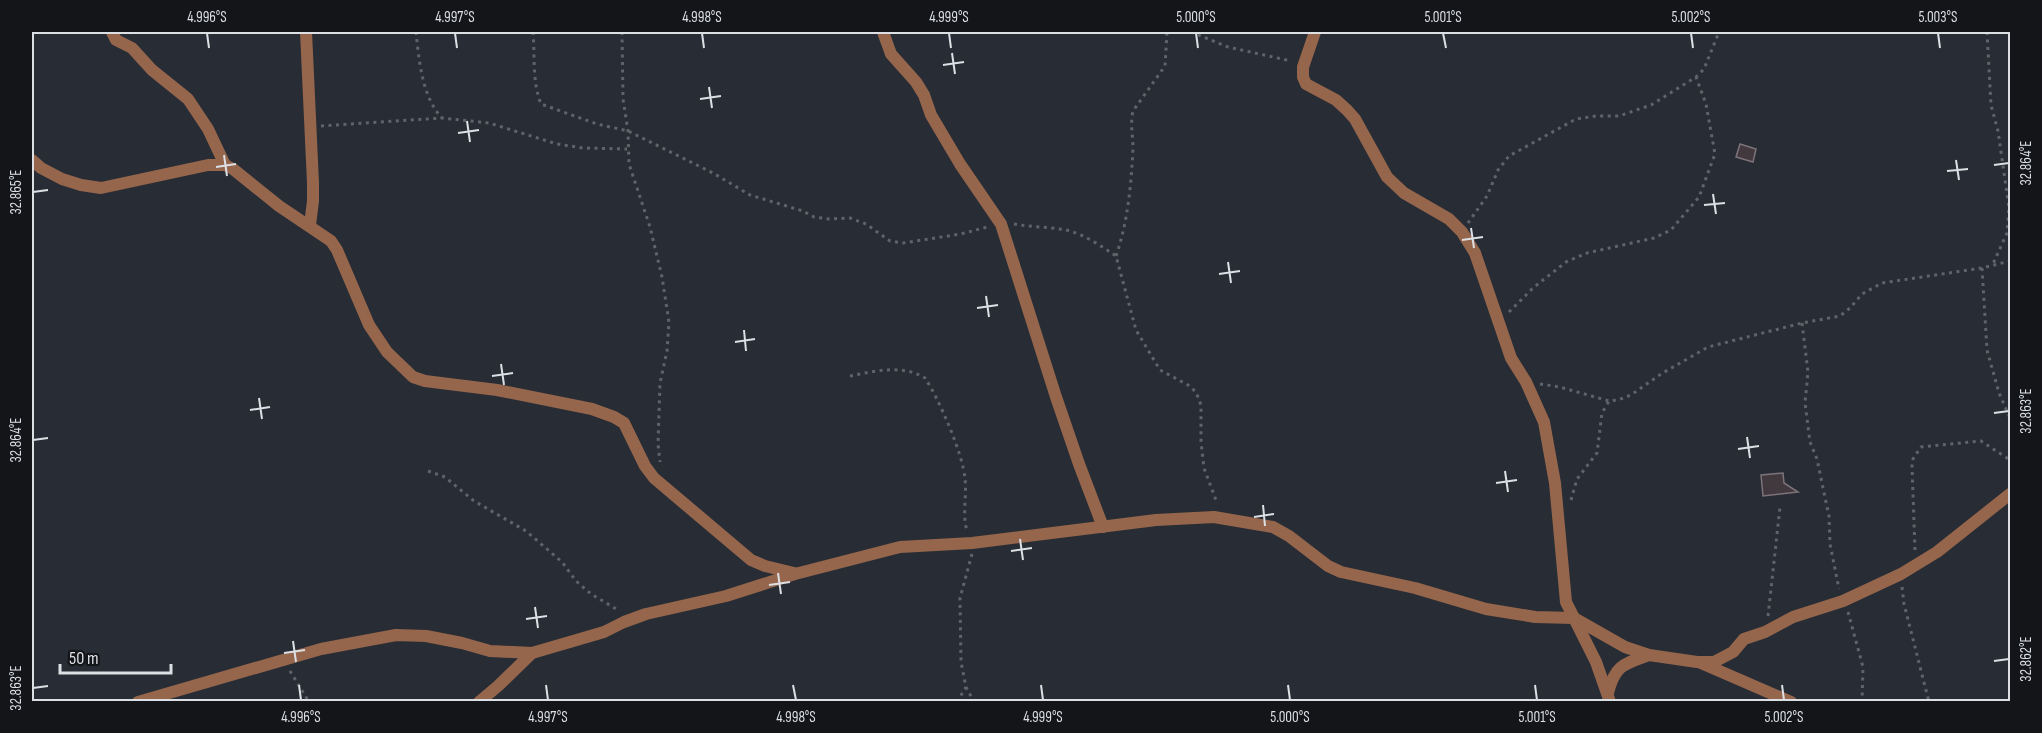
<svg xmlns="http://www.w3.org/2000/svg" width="2042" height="733" viewBox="0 0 2042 733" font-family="'Sofia Sans Condensed',sans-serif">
  <rect width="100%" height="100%" fill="#282d35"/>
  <g fill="#42393f" stroke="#7d737a" stroke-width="1.5">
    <polygon points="1740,144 1756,149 1753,162 1736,157"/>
    <polygon points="1783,473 1784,483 1798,492 1763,496 1761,475"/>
  </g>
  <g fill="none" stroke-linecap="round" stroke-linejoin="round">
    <g stroke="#5f646b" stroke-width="3" stroke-dasharray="3 4.5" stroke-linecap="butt">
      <path d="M 416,32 C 419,60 422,97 442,118"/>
      <path d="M 533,32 C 535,55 532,82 541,104 L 597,124 L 628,131 L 713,173 L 750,195 L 803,211 L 814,217 L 829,219 L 850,218 L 866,224 L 890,241 L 903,243 L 961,234 L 987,227"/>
      <polyline points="622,32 623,99 628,131 629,164 650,227 662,277 669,322 667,351 660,383 658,444 660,462"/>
      <polyline points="1191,32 1228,47 1291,61"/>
      <polyline points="1987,32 1991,105 1998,131 2009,208 2007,233 1993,264"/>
      <polyline points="321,126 442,118 489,123 557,144 583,148 627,149"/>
      <polyline points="1468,223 1487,196 1498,170 1509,156 1576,119 1596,116 1619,116 1651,105 1696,77 1704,69 1719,32"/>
      <path d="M 1014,224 C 1031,227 1049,227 1066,230 C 1084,234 1101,246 1116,256 L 1136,330 L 1160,370 L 1188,385 L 1196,392 L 1201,405 L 1201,442 L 1204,468 L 1217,503"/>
      <path d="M 1116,256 C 1128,221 1131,186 1133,149 C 1133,136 1130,123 1133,111 L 1165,66 L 1167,32"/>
      <polyline points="1982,268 1987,350 1999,393 2010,418"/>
      <polyline points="1509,312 1533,288 1566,262 1587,253 1654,238 1671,230 1699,197 1715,154 1706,104 1696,77"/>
      <polyline points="1802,323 1808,372 1805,403 1810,442 1817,459 1823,488 1829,516 1830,544 1839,589"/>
      <path d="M 850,376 C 875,371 902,364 925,378 C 939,399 963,454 965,479 C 967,496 962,514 967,531"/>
      <polyline points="1540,384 1560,387 1609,401 1618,400 1631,395 1661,374 1708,347 1802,323 1840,316 1850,308 1862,294 1882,283 1982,268 2010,261"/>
      <polyline points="428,471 445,477 474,501 526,531 562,562 576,581 591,594 618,610"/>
      <polyline points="1571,500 1577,479 1597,453 1602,413 1609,401"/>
      <polyline points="1915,550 1912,466 1913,459 1921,447 1981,441 2010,460"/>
      <polyline points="972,554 960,598 961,662 966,687 974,702"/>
      <polyline points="1902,587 1904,604 1929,702"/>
      <polyline points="1848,612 1863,667 1862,702"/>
      <polyline points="1768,616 1780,507"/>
      <polyline points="290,671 309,702"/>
      <polyline points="957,702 966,687"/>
    </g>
    <g stroke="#96664c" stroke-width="12">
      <polyline points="112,32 116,40 132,48 152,70 188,99 208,129 225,165"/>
      <polyline points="306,32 313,183 313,201 310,225"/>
      <polyline points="883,32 891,54 916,82 924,95 931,115 960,164 1001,224 1056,397 1079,464 1103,527"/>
      <polyline points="1315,32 1303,67 1303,77 1306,84 1336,100 1347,110 1355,119 1387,177 1404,193 1449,219 1462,232 1475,253 1511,358 1526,382 1544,422 1555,483 1566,602 1596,662 1610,702"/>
      <polyline points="32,160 41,168 62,179 81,185 101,188 208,165 225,165 233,169 279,206 331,241 337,250 369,325 387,352 413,377 425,381 497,390 592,409 614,417 624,423 645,466 654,478 751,560 765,566 794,573"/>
      <polyline points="1701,663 1791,702"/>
      <path d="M 1608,693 C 1615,665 1624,664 1649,655"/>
      <polyline points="138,702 321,649 396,635 426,636 462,643 490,651 532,653 604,632 624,622 646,614 726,596 795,574 900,547 972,543 1156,520 1214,517 1273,527 1289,536 1328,566 1341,572 1415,588 1486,609 1535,617 1574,618 1625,647 1649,655 1697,662 1714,662 1733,652 1744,639 1765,632 1793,617 1843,601 1901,574 1937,552 2010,494"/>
      <polyline points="479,702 498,686 532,653"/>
    </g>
  </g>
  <path fill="none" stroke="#dcdfe4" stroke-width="2" d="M 207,33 L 209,48M 455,33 L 457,48M 702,33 L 704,48M 949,33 L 951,48M 1196,33 L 1198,48M 1443,33 L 1446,48M 1691,33 L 1693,48M 1938,33 L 1940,48M 952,53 L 955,74M 943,65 L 964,62M 709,87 L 712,108M 700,99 L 721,96M 467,121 L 470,142M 458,133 L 479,130M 224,155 L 227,176M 1956,160 L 1959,180M 1994,165 L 2009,163M 216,167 L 236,164M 1947,171 L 1968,169M 33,192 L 48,190M 1713,194 L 1716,214M 1704,205 L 1725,203M 1471,228 L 1474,248M 1462,240 L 1483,237M 1228,262 L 1231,283M 1219,274 L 1240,271M 986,296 L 989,317M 977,308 L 998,305M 744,330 L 746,351M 735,342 L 755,339M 501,364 L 504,385M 492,376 L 513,373M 259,398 L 262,419M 250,410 L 270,407M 1994,413 L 2009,411M 1747,437 L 1750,458M 33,440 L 48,438M 1738,449 L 1759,446M 1505,471 L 1508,492M 1496,483 L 1517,480M 1263,505 L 1265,526M 1254,517 L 1274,514M 1020,539 L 1023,560M 1011,551 L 1032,548M 778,573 L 781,594M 769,585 L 790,582M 535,607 L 538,628M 526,619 L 547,616M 293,641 L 296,662M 284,653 L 305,650M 1994,661 L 2009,659M 299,685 L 301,700M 546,685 L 548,700M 793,685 L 796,700M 1041,685 L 1043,700M 1288,685 L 1290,700M 1535,685 L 1537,700M 1782,685 L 1784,700M 33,688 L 48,686"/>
  <rect width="2042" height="733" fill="none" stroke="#131519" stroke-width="66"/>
  <path d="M60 664v9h111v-9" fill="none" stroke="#dcdfe4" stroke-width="3"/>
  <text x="69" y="664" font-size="18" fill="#dcdfe4" stroke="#131519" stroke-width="4.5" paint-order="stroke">50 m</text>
  <rect x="33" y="33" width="1976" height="667" fill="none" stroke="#dcdfe4" stroke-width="2"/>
  <g font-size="15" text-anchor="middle" fill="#dcdfe4">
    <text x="207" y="22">4.996°S</text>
    <text x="455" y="22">4.997°S</text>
    <text x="702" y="22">4.998°S</text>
    <text x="949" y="22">4.999°S</text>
    <text x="1196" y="22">5.000°S</text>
    <text x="1443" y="22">5.001°S</text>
    <text x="1691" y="22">5.002°S</text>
    <text x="1938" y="22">5.003°S</text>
    <text transform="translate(2026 163) rotate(-90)" y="5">32.864°E</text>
    <text transform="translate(16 192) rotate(-90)" y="5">32.865°E</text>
    <text transform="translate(2026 411) rotate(-90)" y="5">32.863°E</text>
    <text transform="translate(16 440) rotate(-90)" y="5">32.864°E</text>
    <text transform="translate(2026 659) rotate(-90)" y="5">32.862°E</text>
    <text transform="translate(16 688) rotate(-90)" y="5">32.863°E</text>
    <text x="301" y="722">4.996°S</text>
    <text x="548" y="722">4.997°S</text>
    <text x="796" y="722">4.998°S</text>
    <text x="1043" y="722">4.999°S</text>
    <text x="1290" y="722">5.000°S</text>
    <text x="1537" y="722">5.001°S</text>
    <text x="1784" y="722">5.002°S</text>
  </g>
</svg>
